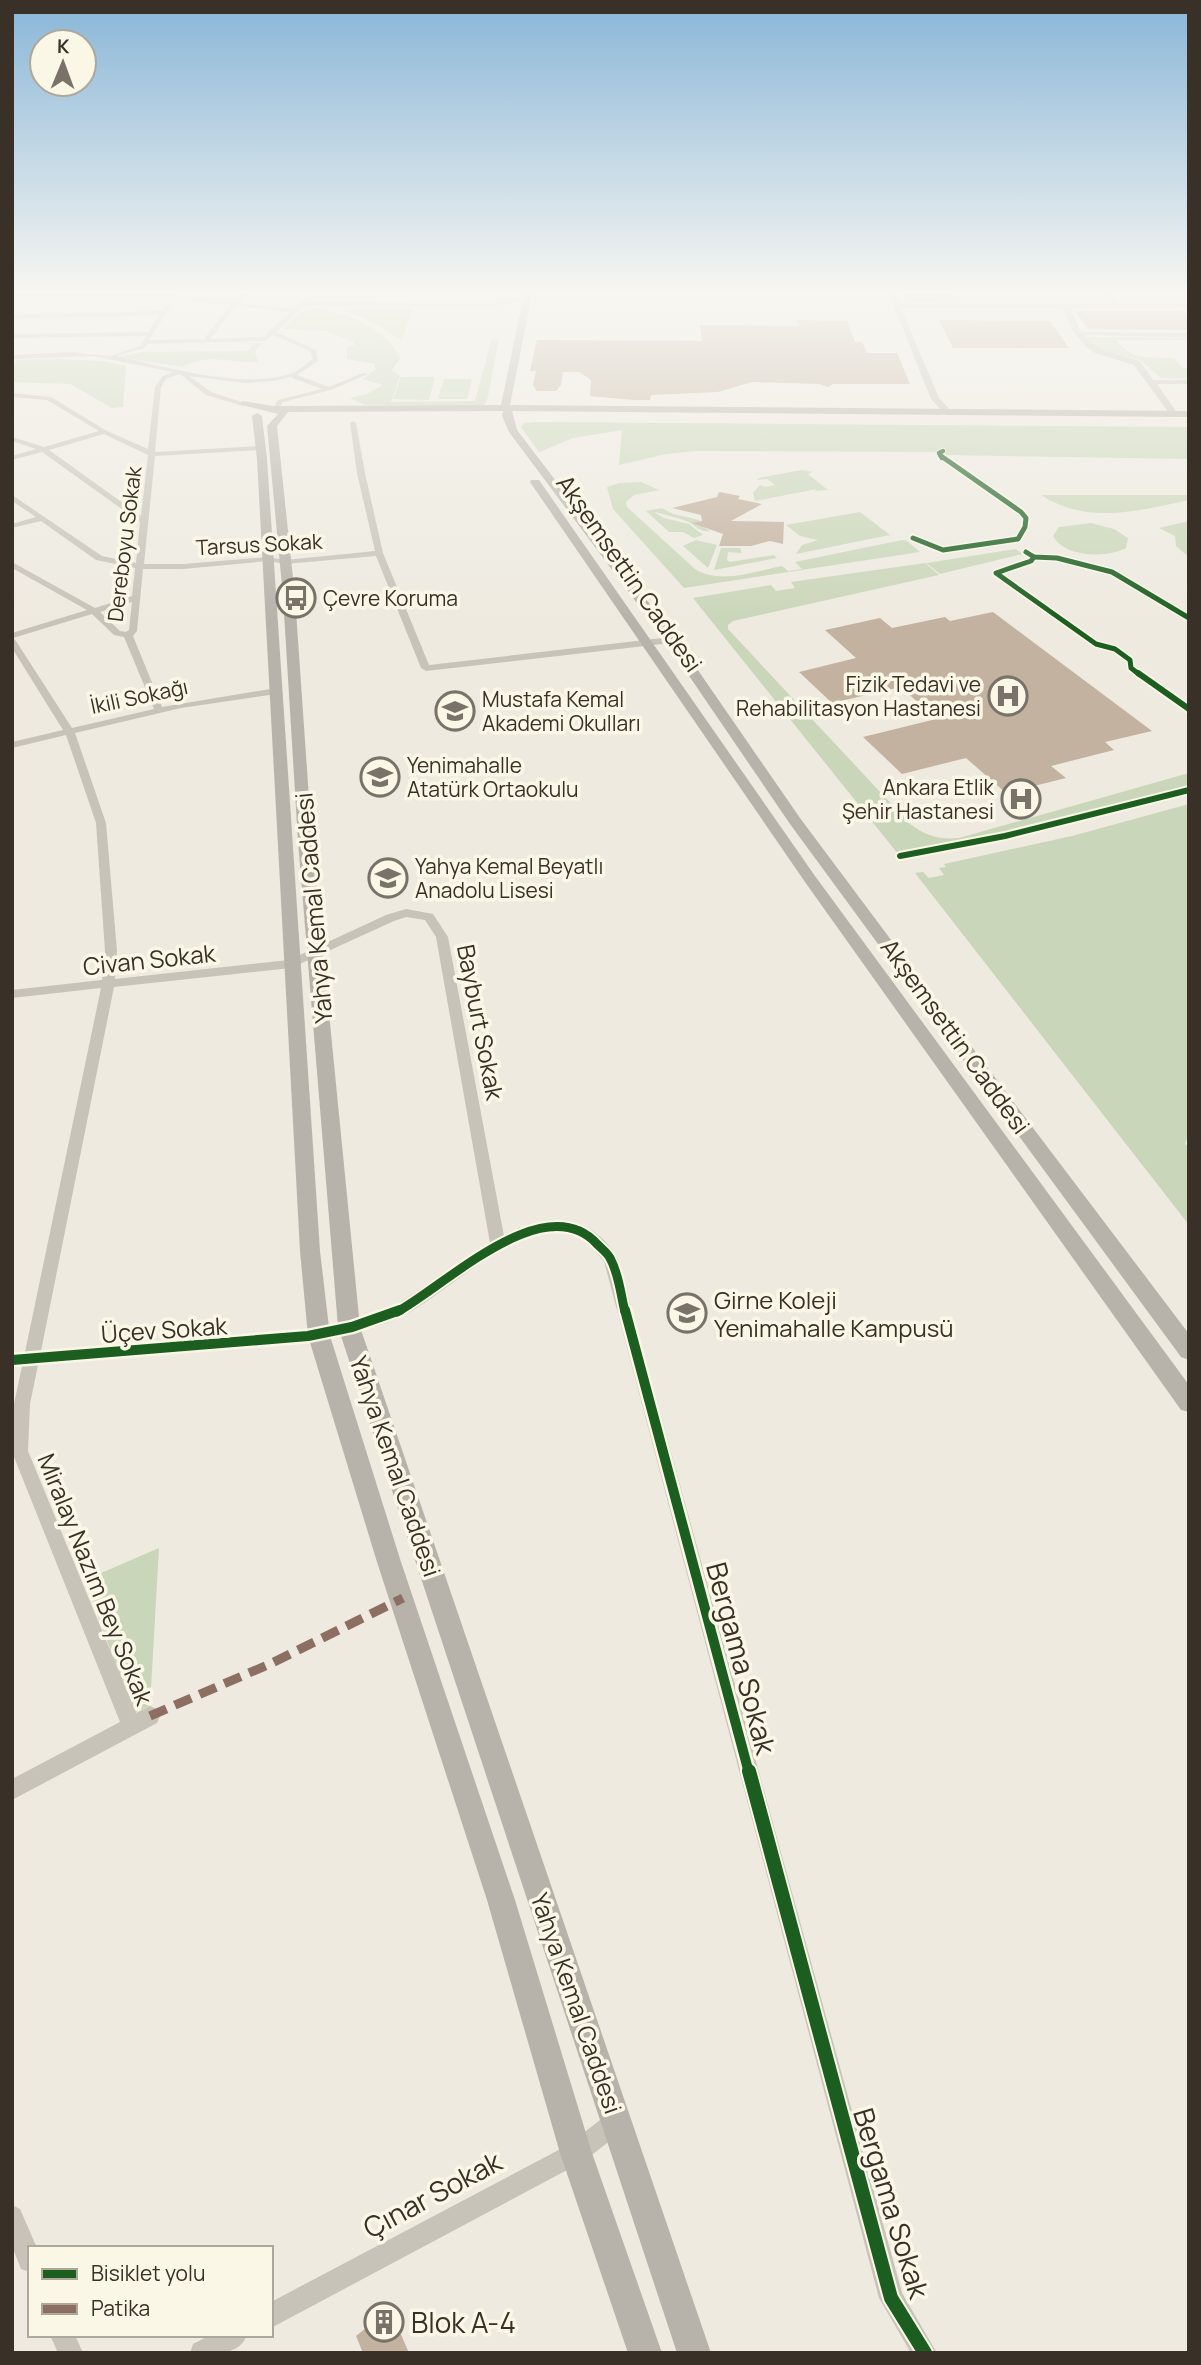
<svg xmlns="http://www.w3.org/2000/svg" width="1201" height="2365" viewBox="0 0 1201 2365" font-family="Manrope,sans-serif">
  <rect width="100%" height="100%" fill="#eeeae0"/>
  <g fill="#cad6b9">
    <polygon points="900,289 953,289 960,303 906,302"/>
    <path d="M 316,308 L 330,308 L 322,310 C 347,312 391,332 400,359 L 392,370 L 400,376 L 391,402 L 475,401 L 491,341 L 499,339 L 487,401 L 483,406 L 365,405 L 350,398 L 367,394 L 383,385 L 363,379 L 375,370 L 375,364 L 347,359 L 347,347 L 355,345 L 354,342 L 326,331 L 283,329 L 300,312 Z"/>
    <polygon points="342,309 413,309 402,339 399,339 378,325"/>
    <path d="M 1087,337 L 1189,338 L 1189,340 L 1116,340 C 1132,361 1149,357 1174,358 L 1183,368 L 1189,368 L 1189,379 L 1161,378 L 1140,360 L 1098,348 Z"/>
    <path d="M 254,343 L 262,343 L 255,352 L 258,362 C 231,364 209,352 183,367 L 118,357 L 142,352 L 248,351 Z"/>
    <polygon points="52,359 102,361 126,366 123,407 112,408 70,384 12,382 12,369 17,360"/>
    <polygon points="401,377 435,377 429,400 393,399"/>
    <polygon points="444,379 472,379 467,399 438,399"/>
    <polygon points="536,422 1189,427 1189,459 941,455 940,452 696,451 666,454 619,465 622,430 573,438 539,452 521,427 524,423"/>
    <polygon points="802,470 813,472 808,474 828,490 814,491 817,489 755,501 753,493 760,485 766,487 775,485 767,479 757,480 758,478"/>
    <path d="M 641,482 L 659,490 L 634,495 L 626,502 L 627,507 L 695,569 C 720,585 755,571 782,566 L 788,571 L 802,569 L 795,562 L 902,540 L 907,541 L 920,552 L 684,588 L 613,509 L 607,487 L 619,483 Z"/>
    <path d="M 1041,495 L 1189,495 L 1189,500 C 1139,511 1087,525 1041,495 Z"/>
    <path d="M 662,508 L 673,514 L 699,520 L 701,525 L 710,531 C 699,533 695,524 686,521 C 676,517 666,515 654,512 L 664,518 L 689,524 L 703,535 L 694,538 L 683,532 L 669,532 L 646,511 Z"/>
    <polygon points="860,512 890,535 796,554 802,545 818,540 800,536 786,525"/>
    <polygon points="1189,521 1189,557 1176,546 1175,536 1159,528"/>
    <path d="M 1091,523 L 1114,529 L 1128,538 L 1126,548 C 1107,558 1065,558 1053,536 L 1059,527 Z"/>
    <polygon points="696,540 717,545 708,568 683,546"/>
    <polygon points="721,548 740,548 742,553 728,552 727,560 730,562 774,555 777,558 714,570"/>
    <polygon points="1016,549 1022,554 940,574 926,563"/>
    <path d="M 925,563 L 939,575 L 733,621 L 728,625 L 728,629 L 910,824 C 926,836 940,840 959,838 L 1189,773 L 1189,785 L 1057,821 L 898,854 L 693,598 L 771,585 L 776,591 L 795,588 L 791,582 Z"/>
    <polygon points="1189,804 1189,1133 1185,1144 1189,1147 1189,1225 915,873 923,872 929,878 944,875 939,868 946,867 944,864 1072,836"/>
    <polygon points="159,1548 150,1706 133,1713 85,1580"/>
  </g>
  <g fill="#c4b2a0">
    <polygon points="1075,311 1183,311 1189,317 1189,330 1088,329"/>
    <polygon points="797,320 847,321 855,342 862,342 867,353 897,353 910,384 833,384 828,387 819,384 752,382 718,392 651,395 650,400 634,400 590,396 591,380 579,372 563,372 561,385 556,391 537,391 533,385 536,371 530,371 537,340 702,341 700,325 799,326"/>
    <polygon points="939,320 1050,321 1069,348 953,348"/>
    <polygon points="719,492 740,496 738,499 762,504 731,521 784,522 783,544 770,541 751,546 719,546 723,534 692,523 702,521 701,515 672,508 717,497"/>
    <polygon points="993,612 1152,731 1105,742 1114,750 1051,766 1066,778 1006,793 966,758 902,774 863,737 936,719 901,687 832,703 799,672 856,658 825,630 880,618 892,628 945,617 950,621"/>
    <polygon points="390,2309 409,2353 363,2353 356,2336"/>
  </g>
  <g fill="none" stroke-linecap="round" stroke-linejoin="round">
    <g fill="#c8c3b9" fill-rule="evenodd">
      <path d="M 249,289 L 255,289 L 239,303 L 293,309 L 315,289 L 321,289 L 307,302 L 487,303 L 517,299 L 520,301 L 487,307 L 304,306 L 276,332 L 316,350 L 318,361 L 297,375 L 329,387 L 363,373 L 368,374 L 331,390 L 283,402 L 275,412 L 272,410 L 278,400 L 322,389 L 290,377 L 273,381 L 245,383 L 189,376 L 211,392 L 245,403 L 243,406 L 206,395 L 180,374 L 167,378 L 161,387 L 155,452 L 261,446 L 265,448 L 261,450 L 155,456 L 144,564 L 183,564 L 268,557 L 285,560 L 375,551 L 357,473 L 350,423 L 353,421 L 356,423 L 365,473 L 383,553 L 429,665 L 671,637 L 675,640 L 671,643 L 426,671 L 421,668 L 376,556 L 285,564 L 268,561 L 183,569 L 143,569 L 137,631 L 133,636 L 162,707 L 276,688 L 281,691 L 276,694 L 181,708 L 75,733 L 106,823 L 117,951 L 115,979 L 289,960 L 386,915 L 406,909 L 433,914 L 448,937 L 504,1236 C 548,1217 590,1210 618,1259 L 902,2293 L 937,2353 L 911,2353 L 879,2298 L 604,1261 C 592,1248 581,1233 562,1231 C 511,1227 445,1295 401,1317 C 385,1325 366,1329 349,1333 L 344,1331 L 341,1327 L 344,1323 L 390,1309 L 490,1243 L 436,937 L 425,920 L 406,917 L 394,921 L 291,968 L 114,987 L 41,1351 L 319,1330 L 324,1331 L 327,1336 L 324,1341 L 319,1342 L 38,1365 L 30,1404 L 28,1451 L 136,1713 L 150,1706 L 157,1709 L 160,1716 L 157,1723 L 12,1800 L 12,1779 L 120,1722 L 12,1452 L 14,1404 L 22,1366 L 12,1367 L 12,1353 L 25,1352 L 101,988 L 12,998 L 12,990 L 102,980 L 105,951 L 96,823 L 66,735 L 12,748 L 12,742 L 63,730 L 12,648 L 12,633 L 87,610 L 12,568 L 12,562 L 95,608 L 132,596 L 135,568 L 96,560 L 41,521 L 12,528 L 12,524 L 36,517 L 12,501 L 12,495 L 102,556 L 136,563 L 140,522 L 42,452 L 12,460 L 12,456 L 36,449 L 12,441 L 12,437 L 44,447 L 99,431 L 47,400 L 12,397 L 12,393 L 51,397 L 107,431 L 148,449 L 155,387 L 163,376 L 173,372 L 93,356 L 12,359 L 12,355 L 70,352 L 111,356 L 140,346 L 146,336 L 12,338 L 12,334 L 148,332 L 159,315 L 12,319 L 12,315 L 162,311 L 168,304 L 171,306 L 149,340 L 204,339 L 230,305 L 150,296 L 12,298 L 12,294 L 150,292 L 233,302 ZM 236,306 L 290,312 L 263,337 L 210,339 ZM 273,335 L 310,351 L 313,359 C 307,363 301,369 295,372 C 248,392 164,366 116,356 L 144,348 L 147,344 L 265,341 ZM 104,434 L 148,455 L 141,516 L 49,450 ZM 132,602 L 129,630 L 126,632 L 120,631 L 100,612 ZM 92,614 L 114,635 L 124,637 L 154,709 L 72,728 L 16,641 L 13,638 Z"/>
      <polygon points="1100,289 1105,289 1119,307 1115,307"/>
      <polygon points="1079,332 1189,333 1189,337 1077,335"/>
      <polygon points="617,2110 625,2113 628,2121 625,2129 584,2161 271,2328 271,2302 568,2145 609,2113"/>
      <polygon points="12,2205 20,2209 37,2248 30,2248 30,2272 21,2269 12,2246"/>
      <polygon points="50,2335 75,2335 83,2353 58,2353"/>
      <path d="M 210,2335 L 247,2335 C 238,2358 210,2353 190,2353 L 193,2344 Z"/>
    </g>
    <polygon fill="#c8c3b9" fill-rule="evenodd" points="887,289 893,289 900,304 1189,304 1189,308 1070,308 1080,330 1092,343 1101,349 1140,361 1153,380 1189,380 1189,384 1157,384 1178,414 1171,416 1134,365 1095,353 1086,347 1073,331 1062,308 901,308 939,398 953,413 946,415 931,399"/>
    <g fill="#b8b3aa" fill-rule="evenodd">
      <polygon points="525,289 533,289 510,405 1189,411 1189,417 512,411 517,430 675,637 800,818 909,964 1189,1334 1189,1360 1181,1357 790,824 666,642 509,432 502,416 503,411 288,412 277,426 295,597 312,841 360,1327 711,2353 677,2353 338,1327 298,841 283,597 267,426 278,414 238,404 243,401 273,406 501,405"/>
      <polygon points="257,413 262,416 267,459 320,1251 330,1336 401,1562 515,1900 592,2153 662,2353 628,2353 560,2153 487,1900 377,1562 308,1336 300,1251 257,459 252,416"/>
      <polygon points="531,480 539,480 815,876 1189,1385 1189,1412 1181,1410 805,882 530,482"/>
    </g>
    <polyline stroke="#8d6e63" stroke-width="9" stroke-dasharray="18 9" stroke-linecap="butt" points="150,1716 272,1663 403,1598"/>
    <g stroke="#fbf7e7" stroke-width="6">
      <polyline id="cycleway-far5" points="942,458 939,453 943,451"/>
    </g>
    <g stroke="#fbf7e7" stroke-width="8">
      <g id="cycleway-far4">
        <polyline points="913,538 943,550 1018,539 1025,527 1026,518 1021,512 941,456"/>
        <polyline points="1026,552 1034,557 1057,558 1112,572 1189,618"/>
        <polyline points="1034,557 1031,561 996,573 1096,644 1115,649 1130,660 1131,668 1140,675"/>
      </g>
    </g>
    <g stroke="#fbf7e7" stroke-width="10">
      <g id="cycleway-far3">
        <polyline points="1138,673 1189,709"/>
        <polyline points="900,856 1005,836 1189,790"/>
      </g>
    </g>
    <g stroke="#fbf7e7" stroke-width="13">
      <path id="cycleway-far2" d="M 397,1312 C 446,1285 545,1187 597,1244 C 602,1249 609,1254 611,1260 C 619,1275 621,1296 625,1312"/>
    </g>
    <g stroke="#fbf7e7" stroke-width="15">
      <g id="cycleway-far1">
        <polyline points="625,1310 749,1773"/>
        <polyline points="12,1360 308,1336 352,1327 400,1310"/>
      </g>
    </g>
    <g stroke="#fbf7e7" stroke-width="18">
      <polyline id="cycleway" points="749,1771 891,2298 925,2353"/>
    </g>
    <use href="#cycleway-far5" stroke="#1b5e20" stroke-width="4.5"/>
    <use href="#cycleway-far4" stroke="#1b5e20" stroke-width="5"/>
    <use href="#cycleway-far3" stroke="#1b5e20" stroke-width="6"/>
    <use href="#cycleway-far2" stroke="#1b5e20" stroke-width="9"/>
    <use href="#cycleway-far1" stroke="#1b5e20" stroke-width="10"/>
    <use href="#cycleway" stroke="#1b5e20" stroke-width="14"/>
  </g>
  <linearGradient id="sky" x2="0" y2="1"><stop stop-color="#89b6d8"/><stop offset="0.47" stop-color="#f7f6f1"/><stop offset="1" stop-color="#f7f6f1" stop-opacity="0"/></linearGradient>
  <rect width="1201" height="620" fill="url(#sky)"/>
  <defs>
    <g id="bus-ring" transform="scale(2.0125)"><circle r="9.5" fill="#fbf7e7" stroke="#787268" stroke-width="1.5"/><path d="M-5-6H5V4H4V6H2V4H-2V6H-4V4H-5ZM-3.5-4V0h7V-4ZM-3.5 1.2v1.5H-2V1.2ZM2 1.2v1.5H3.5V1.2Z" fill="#787268"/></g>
    <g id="hospital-ring" transform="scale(2.0125)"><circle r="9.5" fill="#fbf7e7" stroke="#787268" stroke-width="1.5"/><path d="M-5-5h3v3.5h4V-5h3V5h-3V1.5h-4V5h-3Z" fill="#787268"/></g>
    <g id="school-ring" transform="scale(2.0125)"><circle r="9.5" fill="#fbf7e7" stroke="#787268" stroke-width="1.5"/><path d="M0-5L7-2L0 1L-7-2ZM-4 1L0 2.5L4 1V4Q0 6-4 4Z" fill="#787268"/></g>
    <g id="university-ring" transform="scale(2.0125)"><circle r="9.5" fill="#fbf7e7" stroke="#787268" stroke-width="1.5"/><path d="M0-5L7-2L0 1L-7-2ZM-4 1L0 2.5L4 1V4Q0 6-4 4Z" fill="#787268"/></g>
    <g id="building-ring" transform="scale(2.0125)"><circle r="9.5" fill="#fbf7e7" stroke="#787268" stroke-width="1.5"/><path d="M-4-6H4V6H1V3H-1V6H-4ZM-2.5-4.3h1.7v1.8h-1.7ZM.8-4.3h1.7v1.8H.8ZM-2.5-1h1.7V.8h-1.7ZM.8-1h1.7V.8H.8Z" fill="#787268"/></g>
  </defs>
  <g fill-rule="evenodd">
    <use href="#bus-ring" x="296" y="598"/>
    <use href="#hospital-ring" x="1008" y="696"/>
    <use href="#school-ring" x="455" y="711"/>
    <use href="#school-ring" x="380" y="777"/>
    <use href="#hospital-ring" x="1021" y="799"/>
    <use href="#school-ring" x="388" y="878"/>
    <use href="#university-ring" x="687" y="1313"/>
    <use href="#building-ring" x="384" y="2322"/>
  </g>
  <g text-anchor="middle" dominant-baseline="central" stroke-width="7" stroke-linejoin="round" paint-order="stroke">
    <g font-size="21" fill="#393127" stroke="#fbf7e7">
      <text transform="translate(124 544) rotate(-83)">Dereboyu Sokak</text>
      <text transform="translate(259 544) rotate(-3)">Tarsus Sokak</text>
      <text transform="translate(139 696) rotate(-12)">İkili Sokağı</text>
    </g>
    <g font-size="21" fill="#393127" stroke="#fbf7e7" text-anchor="start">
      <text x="323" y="598">Çevre Koruma</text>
      <text x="981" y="684" text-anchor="end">Fizik Tedavi ve<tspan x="981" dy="24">Rehabilitasyon Hastanesi</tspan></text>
      <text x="482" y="699">Mustafa Kemal<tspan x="482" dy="24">Akademi Okulları</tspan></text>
      <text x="407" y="765">Yenimahalle<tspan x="407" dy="24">Atatürk Ortaokulu</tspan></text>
      <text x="994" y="787" text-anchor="end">Ankara Etlik<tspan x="994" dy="24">Şehir Hastanesi</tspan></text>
      <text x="415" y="866">Yahya Kemal Beyatlı<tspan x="415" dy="24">Anadolu Lisesi</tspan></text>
    </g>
    <g font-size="24" fill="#393127" stroke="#fbf7e7">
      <text transform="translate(630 573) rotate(55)">Akşemsettin Caddesi</text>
      <text transform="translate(313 908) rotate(-95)">Yahya Kemal Caddesi</text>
      <text transform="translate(149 959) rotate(-6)">Civan Sokak</text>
      <text transform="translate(481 1022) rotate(79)">Bayburt Sokak</text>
      <text transform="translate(956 1036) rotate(54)">Akşemsettin Caddesi</text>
      <text transform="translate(164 1329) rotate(-4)">Üçev Sokak</text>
      <text transform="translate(396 1466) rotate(71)">Yahya Kemal Caddesi</text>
      <text transform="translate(96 1579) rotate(68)">Miralay Nazım Bey Sokak</text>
      <text transform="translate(577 2003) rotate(71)">Yahya Kemal Caddesi</text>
    </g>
    <g font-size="24" fill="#393127" stroke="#fbf7e7" text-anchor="start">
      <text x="714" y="1299">Girne Koleji<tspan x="714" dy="28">Yenimahalle Kampusü</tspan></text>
    </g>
    <g font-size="28" fill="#393127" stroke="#fbf7e7">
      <text transform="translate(742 1658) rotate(75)">Bergama Sokak</text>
      <text transform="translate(432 2194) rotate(-28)">Çınar Sokak</text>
      <text transform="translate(892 2203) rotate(73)">Bergama Sokak</text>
    </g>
    <g font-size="28" fill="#393127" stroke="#fbf7e7" text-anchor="start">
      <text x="411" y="2322">Blok A-4</text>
    </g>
  </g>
  <rect width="1201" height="2365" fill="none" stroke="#393127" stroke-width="28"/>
  <rect x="28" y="2246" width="245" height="91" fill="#fbf7e7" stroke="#ada89a" stroke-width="2"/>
  <rect x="42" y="2269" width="35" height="10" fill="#1b5e20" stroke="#ada89a" stroke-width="2"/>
  <text x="91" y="2281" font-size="21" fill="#393127">Bisiklet yolu</text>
  <rect x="42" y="2304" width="35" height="10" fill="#8d6e63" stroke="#ada89a" stroke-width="2"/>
  <text x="91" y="2316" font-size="21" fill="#393127">Patika</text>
  <g transform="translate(63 63) rotate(1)"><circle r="33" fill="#fbf7e7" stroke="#ada89a" stroke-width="2"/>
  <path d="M0-5L12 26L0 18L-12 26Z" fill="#787268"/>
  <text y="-10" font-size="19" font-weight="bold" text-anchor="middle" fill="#393127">K</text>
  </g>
</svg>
